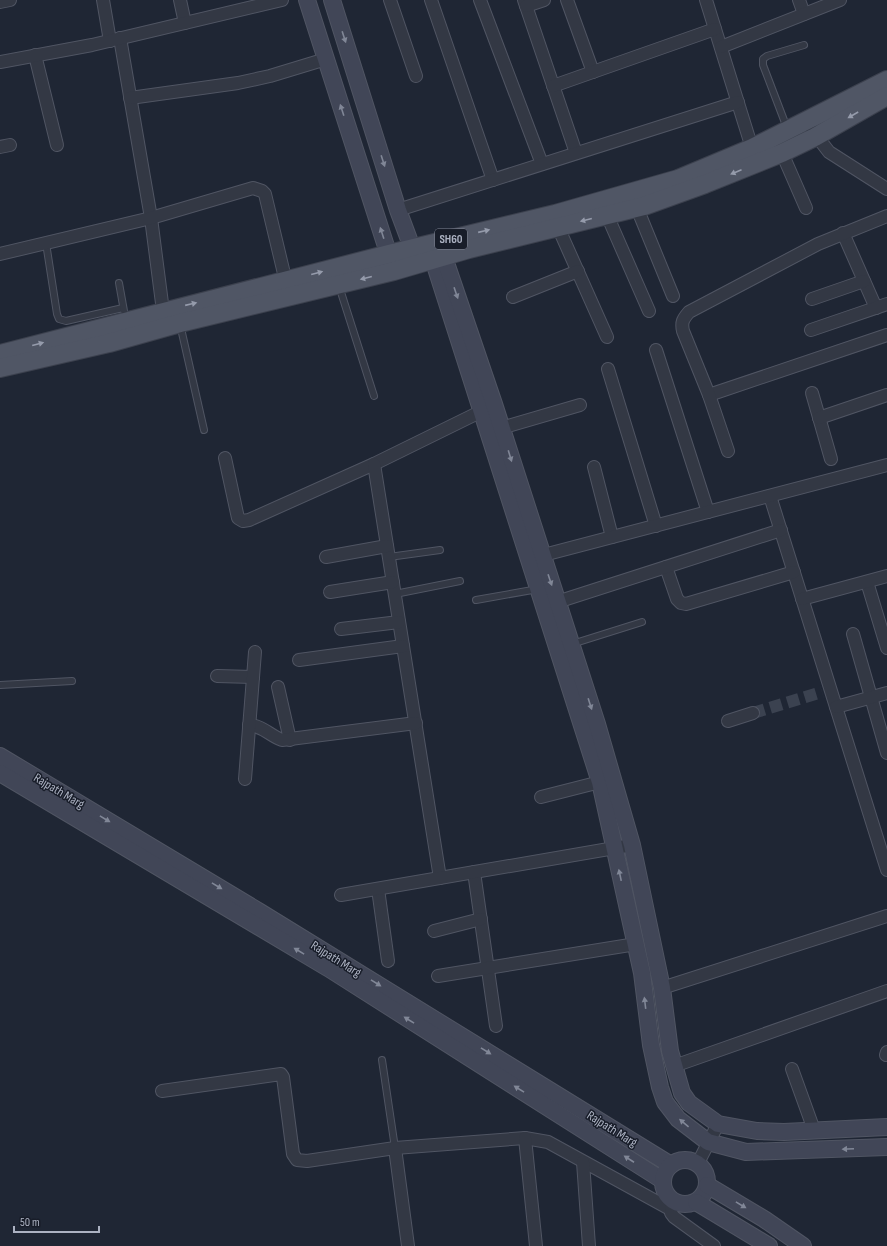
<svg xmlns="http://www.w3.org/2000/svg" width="887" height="1246" viewBox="0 0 887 1246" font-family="'Sofia Sans Condensed',sans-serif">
  <rect width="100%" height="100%" fill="#1f2634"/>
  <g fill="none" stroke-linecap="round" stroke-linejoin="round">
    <polyline stroke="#3b4250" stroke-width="12" stroke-dasharray="12 6" stroke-linecap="butt" points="753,713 822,692"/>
    <g stroke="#505563" stroke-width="8">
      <g id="lane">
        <polyline points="787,128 763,65 763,59 767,56 804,45"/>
        <polyline points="46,243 57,314 59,319 66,321 123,308"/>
        <polyline points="119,283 124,311"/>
        <polyline points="339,286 374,396"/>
        <polyline points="180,324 204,430"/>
        <polyline points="389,557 440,550"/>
        <polyline points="395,594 460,581"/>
        <polyline points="476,600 538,589"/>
        <polyline points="572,644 642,622"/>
        <polyline points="0,685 72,681"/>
        <polyline points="382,1060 395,1148"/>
      </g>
    </g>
    <g stroke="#505563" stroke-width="14">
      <g id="street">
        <polyline points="103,0 110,41"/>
        <polyline points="180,0 185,23"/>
        <polyline points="390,0 416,76"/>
        <polyline points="431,0 493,180"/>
        <polyline points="480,0 542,164"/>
        <polyline points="524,0 576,153"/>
        <polyline points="567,0 593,72"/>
        <polyline points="706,0 752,148"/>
        <polyline points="799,0 804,14"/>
        <polyline points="0,2 10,0"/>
        <polyline points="526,6 544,0"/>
        <polyline points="120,38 151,218 163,311"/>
        <polyline points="721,47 840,0"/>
        <polyline points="35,55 57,145"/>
        <polyline points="0,62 92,45 282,0"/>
        <polyline points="553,86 715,29"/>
        <polyline points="130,98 238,83 270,76 326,59"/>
        <polyline points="812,130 829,152 887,189"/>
        <polyline points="0,147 10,145"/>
        <polyline points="782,153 806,208"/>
        <polyline points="637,208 673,296"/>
        <polyline points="398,210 738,102"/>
        <polyline points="607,215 649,311"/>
        <polyline points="558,227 607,337"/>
        <polyline points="843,233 876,308"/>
        <polyline points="0,254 151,218 253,188 262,191 265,194 286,282"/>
        <polyline points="513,297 578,271"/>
        <polyline points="812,299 864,281"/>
        <polyline points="811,330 887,304"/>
        <polyline points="656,350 708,512"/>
        <polyline points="608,369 656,526"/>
        <polyline points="812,393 831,459"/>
        <polyline points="709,395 887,335"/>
        <polyline points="819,418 887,395"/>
        <polyline points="501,428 580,405"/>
        <path d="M 728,451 L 709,395 L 683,331 C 681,322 683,319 689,312 L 818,244 L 887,216"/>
        <polyline points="225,458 238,518 243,521 249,520 374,464 488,408"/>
        <polyline points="374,464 440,878"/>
        <polyline points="594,467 612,537"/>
        <polyline points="770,496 887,870"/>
        <polyline points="326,557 387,546"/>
        <polyline points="536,557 887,465"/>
        <polyline points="666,567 677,599 681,603 686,604 794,572"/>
        <polyline points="867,582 887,648"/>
        <polyline points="330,592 393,582"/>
        <polyline points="802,599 887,576"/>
        <polyline points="557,602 781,530"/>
        <polyline points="341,629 399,622"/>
        <polyline points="853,634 887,753"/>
        <polyline points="299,660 403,646"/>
        <polyline points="217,676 253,677"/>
        <polyline points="278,687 290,740"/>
        <polyline points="836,707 887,693"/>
        <polyline points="728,721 753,713"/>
        <path d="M 249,725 C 263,726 269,735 282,740 L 416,723"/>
        <polyline points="245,779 255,652"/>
        <polyline points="541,797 600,782"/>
        <polyline points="474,872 496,1026"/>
        <polyline points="378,889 388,961"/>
        <polyline points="341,895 632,845"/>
        <polyline points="434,931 481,919"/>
        <polyline points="438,976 636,944"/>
        <polyline points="662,988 887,916"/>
        <polyline points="886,1055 887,1052"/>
        <polyline points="674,1066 887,991"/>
        <polyline points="792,1069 814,1130"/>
        <polyline points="162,1091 281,1074 283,1077 293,1154 297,1160 307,1161 395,1148 525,1138 548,1142 670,1209"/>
        <polyline points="525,1138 536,1246"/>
        <polyline points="395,1148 408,1246"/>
        <polyline points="583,1162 589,1246"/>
        <polyline points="698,1163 718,1124"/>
        <polyline points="672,1203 671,1213 674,1217 714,1246"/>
      </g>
    </g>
    <g stroke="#505563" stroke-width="18">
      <g id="secondary">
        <polyline points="307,0 392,265"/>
        <polyline points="332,0 398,210 417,261"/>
        <polyline points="433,259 600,782 642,973 651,1045 660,1087 665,1102 678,1119 708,1142 746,1152 887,1147"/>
        <polyline points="446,263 494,404 597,724 632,845 662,988 670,1051 682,1093 689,1103 718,1124 757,1131 784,1132 887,1127"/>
        <polyline points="0,756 260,912 671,1165"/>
        <polyline points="0,773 328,968 662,1180"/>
        <circle cx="685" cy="1182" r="22"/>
        <polyline points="707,1185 764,1219 803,1246"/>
        <polyline points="696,1202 769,1246"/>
      </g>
    </g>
    <g stroke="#3c414e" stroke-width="20">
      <g id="primary">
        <polyline points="0,354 389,254 555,214 678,179 752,148 887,80"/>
        <polyline points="0,368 109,343 180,323 394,271 469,249 644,206 705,184 782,153 815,137 887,96"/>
      </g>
    </g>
    <use href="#lane" stroke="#333844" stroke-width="6"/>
    <use href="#street" stroke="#333844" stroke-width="12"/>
    <use href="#secondary" stroke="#414657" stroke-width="16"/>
    <use href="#primary" stroke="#505665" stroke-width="18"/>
  </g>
  <defs><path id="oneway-solid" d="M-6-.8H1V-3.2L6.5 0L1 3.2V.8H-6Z"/></defs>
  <g fill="#818797">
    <use href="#oneway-solid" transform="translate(344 37) rotate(72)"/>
    <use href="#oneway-solid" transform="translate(342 110) rotate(-108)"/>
    <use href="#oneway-solid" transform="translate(383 161) rotate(72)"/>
    <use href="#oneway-solid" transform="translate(382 233) rotate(-108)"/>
    <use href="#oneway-solid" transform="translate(456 293) rotate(71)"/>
    <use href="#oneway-solid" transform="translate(510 456) rotate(73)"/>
    <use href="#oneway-solid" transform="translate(550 580) rotate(71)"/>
    <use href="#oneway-solid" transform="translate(590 704) rotate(72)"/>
    <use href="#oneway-solid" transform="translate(105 819) rotate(31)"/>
    <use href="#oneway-solid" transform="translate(620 875) rotate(-102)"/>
    <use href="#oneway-solid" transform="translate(217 886) rotate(31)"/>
    <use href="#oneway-solid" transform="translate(299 951) rotate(-149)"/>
    <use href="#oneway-solid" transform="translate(376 983) rotate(32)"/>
    <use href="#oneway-solid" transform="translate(645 1003) rotate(-97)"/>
    <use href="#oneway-solid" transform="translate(409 1020) rotate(-148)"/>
    <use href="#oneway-solid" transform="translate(486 1051) rotate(32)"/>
    <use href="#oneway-solid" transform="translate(519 1089) rotate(-148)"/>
    <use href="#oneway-solid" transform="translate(684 1123) rotate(-140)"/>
    <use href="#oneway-solid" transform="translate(848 1149) rotate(178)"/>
    <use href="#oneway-solid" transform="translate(629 1159) rotate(-147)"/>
    <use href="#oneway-solid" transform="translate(741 1205) rotate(31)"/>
  </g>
  <g fill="#959bab">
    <use href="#oneway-solid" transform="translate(853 115) rotate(150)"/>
    <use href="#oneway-solid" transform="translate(736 172) rotate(157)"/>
    <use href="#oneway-solid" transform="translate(586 220) rotate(166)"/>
    <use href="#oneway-solid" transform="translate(484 231) rotate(-13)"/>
    <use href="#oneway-solid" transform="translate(317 273) rotate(-15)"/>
    <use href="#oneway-solid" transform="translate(366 278) rotate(166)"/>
    <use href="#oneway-solid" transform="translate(191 304) rotate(-13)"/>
    <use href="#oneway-solid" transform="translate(38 344) rotate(-15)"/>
  </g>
  <g text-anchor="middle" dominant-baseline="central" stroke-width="3" stroke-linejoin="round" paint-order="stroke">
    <rect fill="#181d29" stroke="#808594" stroke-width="1" x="435" y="229" width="32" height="20" rx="3"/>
    <g font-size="12" font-weight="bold" fill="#acb2c2">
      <text x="451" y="239">SH60</text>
    </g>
    <g font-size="13" fill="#acb2c2" stroke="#181d29">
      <text transform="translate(59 791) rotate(31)">Rajpath Marg</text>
      <text transform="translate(336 959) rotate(32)">Rajpath Marg</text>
      <text transform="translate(612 1129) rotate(32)">Rajpath Marg</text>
    </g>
  </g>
  <path d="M14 1226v6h85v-6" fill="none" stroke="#acb2c2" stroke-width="2"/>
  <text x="20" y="1226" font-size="12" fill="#acb2c2" stroke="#181d29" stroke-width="3" paint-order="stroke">50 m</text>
</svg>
